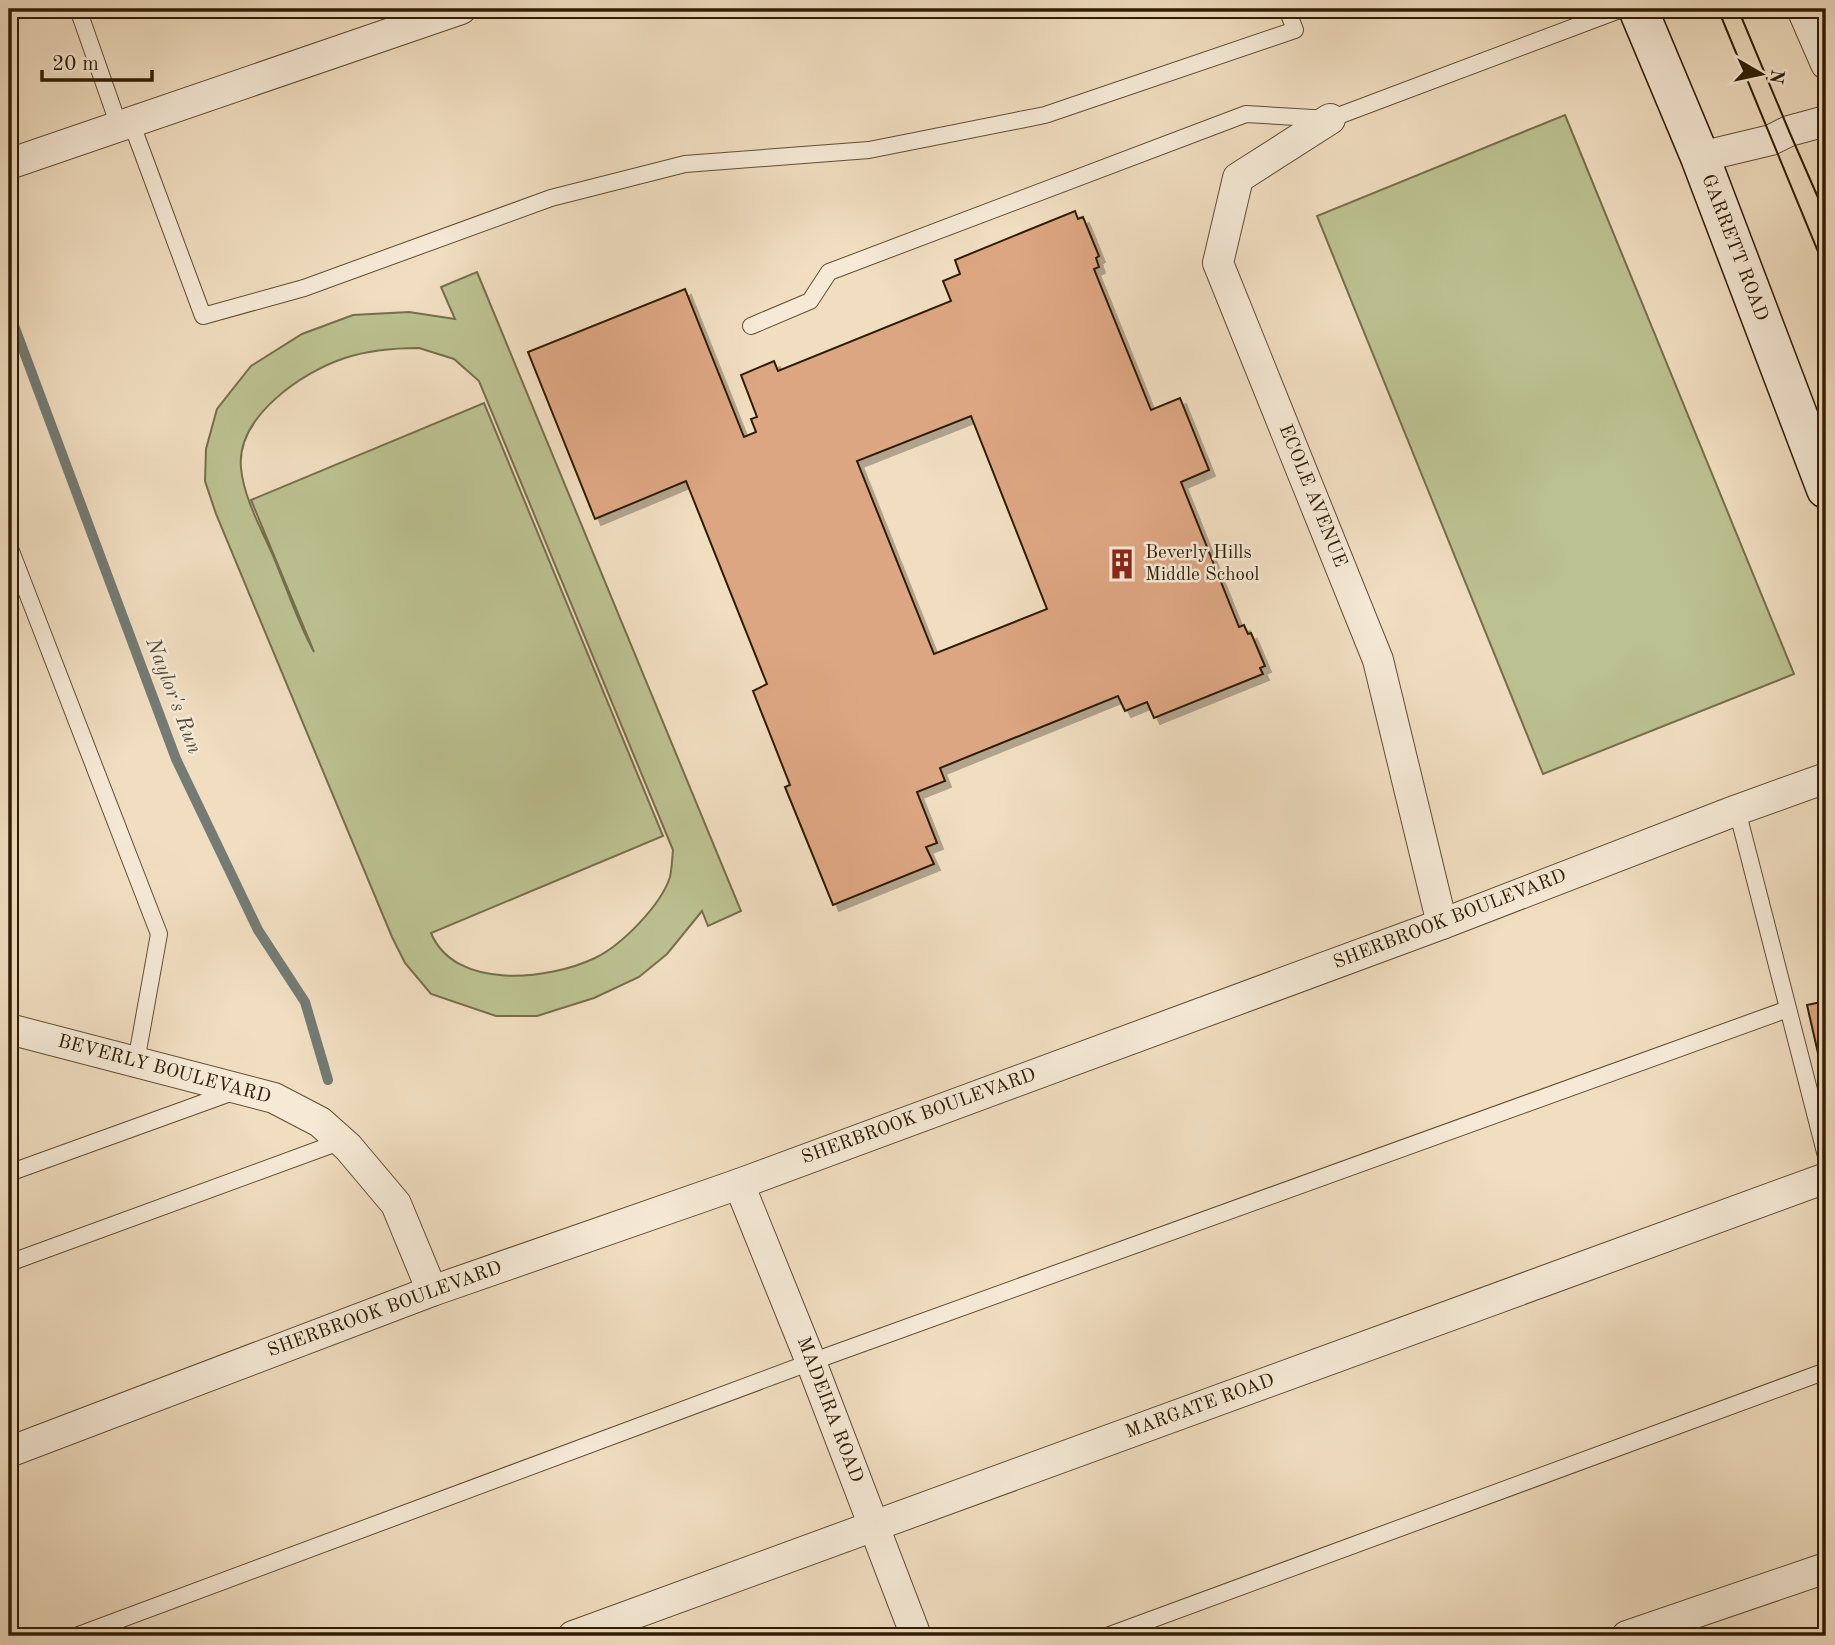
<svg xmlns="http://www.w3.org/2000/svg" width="1835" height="1645" viewBox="0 0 1835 1645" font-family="'Old Standard TT',serif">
  <defs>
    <filter id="shadow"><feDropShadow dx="6" dy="6" stdDeviation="0" flood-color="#0004"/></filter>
  </defs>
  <rect width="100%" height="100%" fill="#f1dec1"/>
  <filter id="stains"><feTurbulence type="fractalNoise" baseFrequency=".00286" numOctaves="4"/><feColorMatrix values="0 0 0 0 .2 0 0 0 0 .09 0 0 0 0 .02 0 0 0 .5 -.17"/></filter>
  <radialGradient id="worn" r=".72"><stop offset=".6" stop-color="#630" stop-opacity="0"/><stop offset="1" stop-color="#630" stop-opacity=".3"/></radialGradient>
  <g fill="#bcc191" stroke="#766f4a" stroke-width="2" fill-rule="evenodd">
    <polygon points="1565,115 1794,674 1543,774 1317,216"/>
    <path d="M 477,272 L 741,911 L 708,926 L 702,911 L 667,954 L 639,977 L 594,998 L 537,1016 L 496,1016 L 431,994 L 405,963 L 392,937 L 216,514 L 205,481 L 206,449 L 217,409 L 251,366 L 302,334 L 353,315 L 409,312 L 455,319 L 441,287 ZM 419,348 L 454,359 L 479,381 L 673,850 C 672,859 672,868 670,877 C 661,905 622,945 595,958 C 549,980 455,991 431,933 L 663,836 L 484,403 L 251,500 L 314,652 C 298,623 287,589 274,558 C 262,530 244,499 241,468 C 236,417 302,372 345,358 C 369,350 394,348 419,348 Z"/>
  </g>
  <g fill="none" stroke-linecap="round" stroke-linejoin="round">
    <polyline stroke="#737b74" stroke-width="10" points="9,312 176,759 258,930 305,1002 328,1080"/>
  </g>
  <g fill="#dda682" stroke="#2f1d04" stroke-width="2" fill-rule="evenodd" filter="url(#shadow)">
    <path d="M 1075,211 L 1078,219 L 1083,217 L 1099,256 L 1096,258 L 1099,267 L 1094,269 L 1151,410 L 1180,398 L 1209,470 L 1181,482 L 1239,627 L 1244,625 L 1248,634 L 1251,633 L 1265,666 L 1260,668 L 1263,674 L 1154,718 L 1147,702 L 1125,711 L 1118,696 L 940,768 L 945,781 L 917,792 L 937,843 L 926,847 L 934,864 L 833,905 L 785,787 L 790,785 L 753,691 L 767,684 L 686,481 L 595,519 L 528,352 L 685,289 L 744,437 L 756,432 L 751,419 L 757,417 L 741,375 L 774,361 L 778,371 L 951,301 L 943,281 L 960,274 L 955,260 ZM 971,416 L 1047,609 L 934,654 L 857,461 Z"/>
    <polygon points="1826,1001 1826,1088 1807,1005"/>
  </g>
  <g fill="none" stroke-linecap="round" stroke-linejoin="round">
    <g stroke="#604d33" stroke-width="18">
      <g id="service">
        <polyline points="78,9 119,126"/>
        <polyline points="131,122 203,316 304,288 551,198 685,164 869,150 1045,115 1295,30 1287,9"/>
        <polyline points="751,326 810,301 829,272 1246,114 1330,119 1622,9"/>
        <polyline points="9,546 159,934 136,1062"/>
        <polyline points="1737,810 1826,1156"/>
        <polyline points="9,1173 233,1092"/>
        <polyline points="9,1263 342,1141"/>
        <polyline points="76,1636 811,1362 1788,1009"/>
        <polyline points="1107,1636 1826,1371"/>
      </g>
    </g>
    <g stroke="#604d33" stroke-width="32">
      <g id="minor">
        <polyline points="1802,9 1826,64"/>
        <polyline points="1330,119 1238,178 1218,263 1378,660 1442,924"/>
        <polyline points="1700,157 1771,140 1789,131 1826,121"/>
        <polyline points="9,164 461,9"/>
        <polyline points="9,1029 274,1098 320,1122 348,1147 396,1204 432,1291"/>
        <polyline points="739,1184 811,1362 916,1636"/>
        <polyline points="9,1452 432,1291 739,1184 1442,924 1737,810 1826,778"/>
        <polyline points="573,1636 1826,1178"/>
        <polyline points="1627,1636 1826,1568"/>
      </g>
    </g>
    <g stroke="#2f1d04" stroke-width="41">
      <polyline id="secondary" points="1638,9 1700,157 1826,489"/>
    </g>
    <use href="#service" stroke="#f6ead7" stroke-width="16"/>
    <use href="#minor" stroke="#f6ead7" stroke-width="30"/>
    <use href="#secondary" stroke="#f6ead7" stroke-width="38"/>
    <g stroke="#2f1d04" stroke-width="2">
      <polyline points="1718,9 1826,271"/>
      <polyline points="1738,9 1789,131 1826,216"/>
    </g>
  </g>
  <defs>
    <g id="building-bare" transform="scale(2.415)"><path d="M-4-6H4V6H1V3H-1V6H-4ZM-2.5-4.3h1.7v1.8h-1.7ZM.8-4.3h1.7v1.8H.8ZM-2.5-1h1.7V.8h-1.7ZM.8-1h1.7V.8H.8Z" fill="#8f2418" stroke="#f6ead7" stroke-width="2.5" paint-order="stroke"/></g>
  </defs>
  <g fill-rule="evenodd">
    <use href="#building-bare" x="1122" y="564"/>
  </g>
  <g text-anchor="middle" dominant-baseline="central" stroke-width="5" stroke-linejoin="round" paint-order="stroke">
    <g font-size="19" fill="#2f1d04" stroke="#f6ead7">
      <text transform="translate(1734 248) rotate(69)">GARRETT ROAD</text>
      <text transform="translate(1312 496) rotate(68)">ECOLE AVENUE</text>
      <text transform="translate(1450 920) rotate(-21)">SHERBROOK BOULEVARD</text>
      <text transform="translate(164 1070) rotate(15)">BEVERLY BOULEVARD</text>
      <text transform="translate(919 1117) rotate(-20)">SHERBROOK BOULEVARD</text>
      <text transform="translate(385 1310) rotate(-20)">SHERBROOK BOULEVARD</text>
      <text transform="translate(1200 1407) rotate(-20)">MARGATE ROAD</text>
      <text transform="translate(829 1410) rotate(69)">MADEIRA ROAD</text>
    </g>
    <g font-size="19" fill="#2f1d04" stroke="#f6ead7" text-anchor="start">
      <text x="1145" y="553">Beverly Hills<tspan x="1145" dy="22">Middle School</tspan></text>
    </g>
    <g font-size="21" font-style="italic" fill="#514c3c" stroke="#f6ead7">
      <text transform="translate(173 696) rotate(69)">Naylor's Run</text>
    </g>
  </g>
  <rect width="1835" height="1645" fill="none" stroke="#f1dec1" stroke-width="35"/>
  <rect x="10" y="10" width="1814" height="1624" fill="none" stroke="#2f1d04" stroke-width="3.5"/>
  <rect x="18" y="18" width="1800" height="1610" fill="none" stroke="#2f1d04" stroke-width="2"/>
  <g transform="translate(1761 74) rotate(99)" stroke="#f6ead7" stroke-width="5" paint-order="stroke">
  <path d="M0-5L12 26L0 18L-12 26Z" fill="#2f1d04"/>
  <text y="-10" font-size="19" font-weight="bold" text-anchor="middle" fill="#2f1d04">N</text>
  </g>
  <path d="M42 70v10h110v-10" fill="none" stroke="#2f1d04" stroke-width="3.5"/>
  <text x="52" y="70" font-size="21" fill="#2f1d04" stroke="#f6ead7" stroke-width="5" paint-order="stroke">20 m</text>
  <rect width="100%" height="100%" filter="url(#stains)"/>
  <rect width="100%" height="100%" fill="url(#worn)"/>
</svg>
